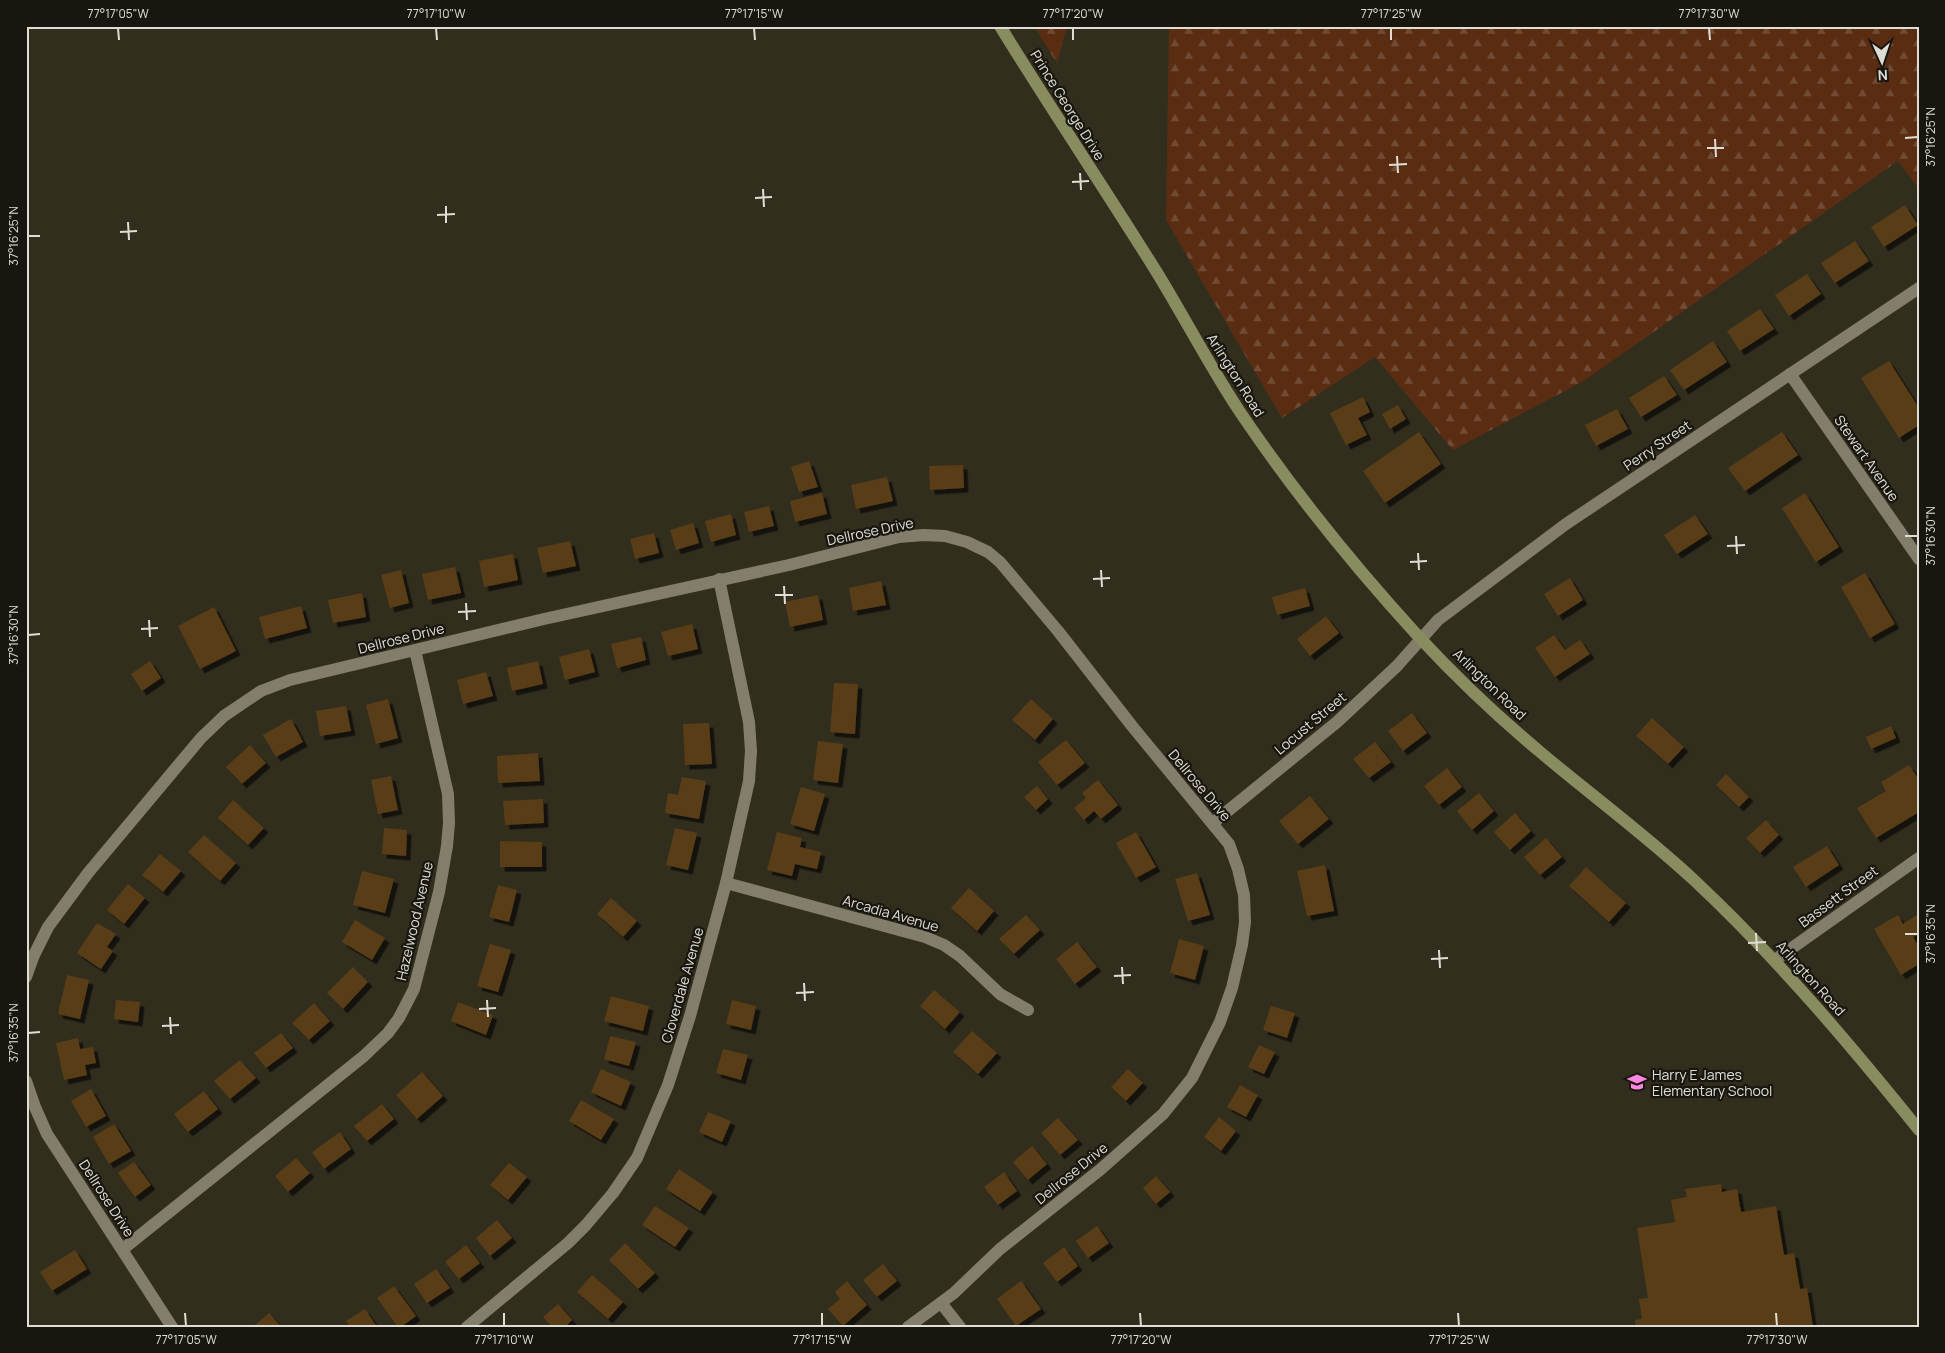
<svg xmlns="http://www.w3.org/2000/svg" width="1945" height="1353" viewBox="0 0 1945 1353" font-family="Manrope,sans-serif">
  <defs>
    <pattern id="forest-firs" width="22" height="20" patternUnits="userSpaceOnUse" patternTransform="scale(1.25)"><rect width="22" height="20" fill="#5a2d13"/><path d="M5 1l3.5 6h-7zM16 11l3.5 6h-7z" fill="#714b34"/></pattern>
    <filter id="shadow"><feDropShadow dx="4.5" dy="4.5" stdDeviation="0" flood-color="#0009"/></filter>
  </defs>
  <rect width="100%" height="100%" fill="#322e1e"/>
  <g fill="url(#forest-firs)">
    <polygon points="1034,26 1067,26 1057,63"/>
    <polygon points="1169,26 1919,26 1919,189 1898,161 1582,382 1453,450 1375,357 1282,418 1166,220"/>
  </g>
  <g fill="#583d19" filter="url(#shadow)">
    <polygon points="1905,205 1918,225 1884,247 1871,227"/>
    <polygon points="1855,241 1869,261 1835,283 1821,263"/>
    <polygon points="1807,274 1821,294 1789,316 1775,295"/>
    <polygon points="1760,309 1774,329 1740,351 1727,331"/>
    <polygon points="1713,341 1727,362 1684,390 1670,370"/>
    <polygon points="1889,361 1919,408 1919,425 1899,438 1861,378"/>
    <polygon points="1664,376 1677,395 1641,417 1629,398"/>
    <polygon points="1363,397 1370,412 1358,418 1367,435 1346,445 1330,413"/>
    <polygon points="1398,405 1406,419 1390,429 1382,414"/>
    <polygon points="1617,409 1628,429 1596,446 1585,425"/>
    <polygon points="1419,432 1441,464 1385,503 1363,471"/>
    <polygon points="1782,432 1798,455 1745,491 1728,468"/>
    <polygon points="809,461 818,487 799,492 791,467"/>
    <polygon points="963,465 964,488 930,490 929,466"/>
    <polygon points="887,477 893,501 856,509 851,485"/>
    <polygon points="822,493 827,514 795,522 790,501"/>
    <polygon points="1805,493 1839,547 1816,562 1782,508"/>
    <polygon points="769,506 774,526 749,532 744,512"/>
    <polygon points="731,514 736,535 711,542 705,521"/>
    <polygon points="1695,515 1708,534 1677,554 1664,535"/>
    <polygon points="693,523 699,543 676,550 670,530"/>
    <polygon points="654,533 659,553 635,559 630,539"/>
    <polygon points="570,541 576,566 543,573 537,548"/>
    <polygon points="513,554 518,580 484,587 479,561"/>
    <polygon points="455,567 461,593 428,600 422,574"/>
    <polygon points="401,570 409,603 390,608 381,575"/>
    <polygon points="1865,573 1895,624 1870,638 1841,587"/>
    <polygon points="1570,578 1583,600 1558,616 1544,594"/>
    <polygon points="881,581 886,605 853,611 849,588"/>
    <polygon points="1305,588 1310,606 1277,615 1272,597"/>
    <polygon points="362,593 366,617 333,623 328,600"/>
    <polygon points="818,595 823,620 790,627 785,602"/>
    <polygon points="301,606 307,628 265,639 259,617"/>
    <polygon points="214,607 236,651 200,669 178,626"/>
    <polygon points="1326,616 1339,633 1310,656 1297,639"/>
    <polygon points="692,624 698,649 668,656 661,632"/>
    <polygon points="1554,635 1565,650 1580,640 1590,654 1555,677 1535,648"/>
    <polygon points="641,637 646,660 617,668 611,644"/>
    <polygon points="589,649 595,672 565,680 559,657"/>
    <polygon points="150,661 161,678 142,691 131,674"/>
    <polygon points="538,661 543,684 512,691 507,668"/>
    <polygon points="486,672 493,696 463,704 457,680"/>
    <polygon points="834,683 858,684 855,734 830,732"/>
    <polygon points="388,699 398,738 376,744 366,705"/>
    <polygon points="1031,699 1053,719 1035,740 1012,720"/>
    <polygon points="346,706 351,731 320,736 316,711"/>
    <polygon points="1412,713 1427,733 1403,751 1388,731"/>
    <polygon points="1652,718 1684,747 1668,764 1636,736"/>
    <polygon points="291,719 303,742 276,757 263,735"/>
    <polygon points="709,723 712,764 685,765 683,724"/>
    <polygon points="1891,726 1896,738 1871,749 1866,737"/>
    <polygon points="1066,740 1085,763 1057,785 1038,762"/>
    <polygon points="818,741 843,744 838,783 813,780"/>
    <polygon points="1375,742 1391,762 1369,778 1353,759"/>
    <polygon points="250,745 266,763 242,784 226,767"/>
    <polygon points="538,753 540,781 498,783 497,756"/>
    <polygon points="1909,765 1917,777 1919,776 1919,812 1876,838 1857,808 1886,791 1881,782"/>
    <polygon points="1447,768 1462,787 1439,805 1424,786"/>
    <polygon points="1726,774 1749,797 1739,807 1716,785"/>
    <polygon points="391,776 398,810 378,814 371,780"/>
    <polygon points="682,777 706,781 699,819 665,813 668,793 678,795"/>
    <polygon points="1098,780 1118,805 1101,819 1094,811 1084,820 1074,808 1086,798 1082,793"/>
    <polygon points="1037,786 1048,799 1036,810 1024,797"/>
    <polygon points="801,787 825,794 814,831 790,824"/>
    <polygon points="1479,793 1494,811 1472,830 1457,811"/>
    <polygon points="1310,796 1329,819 1298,844 1279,821"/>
    <polygon points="543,799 544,823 505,825 503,801"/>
    <polygon points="233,800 264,828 248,845 218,818"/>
    <polygon points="1515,813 1531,831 1510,850 1494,832"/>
    <polygon points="1766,820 1779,835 1760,853 1746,838"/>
    <polygon points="384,828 407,830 406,856 382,854"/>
    <polygon points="675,828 697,833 688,870 666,865"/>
    <polygon points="777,832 802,838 800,847 821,852 817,869 795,864 792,876 767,870"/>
    <polygon points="1136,832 1156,867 1136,878 1116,843"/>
    <polygon points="204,835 236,863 220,881 188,852"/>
    <polygon points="1546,838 1562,857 1540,875 1524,857"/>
    <polygon points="500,841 542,842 542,867 500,867"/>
    <polygon points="1827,846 1839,865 1806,887 1793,867"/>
    <polygon points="160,854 181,871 163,892 142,875"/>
    <polygon points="1325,865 1334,911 1307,916 1297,871"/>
    <polygon points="1586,867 1626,903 1609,922 1569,886"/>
    <polygon points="362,871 394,879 385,913 353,905"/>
    <polygon points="1197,873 1210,915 1188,921 1175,879"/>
    <polygon points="128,884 145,898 124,924 107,910"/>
    <polygon points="498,885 517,890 509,922 489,917"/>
    <polygon points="969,888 994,911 977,931 951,908"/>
    <polygon points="611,898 637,921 623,937 597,914"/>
    <polygon points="1026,915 1040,930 1014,954 999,939"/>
    <polygon points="1898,915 1903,924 1917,915 1919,917 1919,934 1913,937 1919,947 1919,964 1901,975 1874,929"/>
    <polygon points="355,920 385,938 372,960 342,942"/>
    <polygon points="97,923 116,934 107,947 113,951 101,969 77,953"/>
    <polygon points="1179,939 1204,946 1195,980 1170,973"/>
    <polygon points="1077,942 1097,967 1075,984 1056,959"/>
    <polygon points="490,944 511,950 498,992 477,986"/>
    <polygon points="353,967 368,982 343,1009 327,993"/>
    <polygon points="67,975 89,980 80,1019 58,1014"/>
    <polygon points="934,990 960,1012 945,1029 920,1006"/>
    <polygon points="611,996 649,1006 643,1031 604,1021"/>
    <polygon points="116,1000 140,1002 138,1022 114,1019"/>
    <polygon points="732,1000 756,1006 751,1030 726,1024"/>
    <polygon points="458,1002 493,1015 486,1035 451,1021"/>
    <polygon points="314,1003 330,1021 309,1040 292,1023"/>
    <polygon points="1271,1006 1295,1013 1287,1038 1263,1030"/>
    <polygon points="972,1031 997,1053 978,1074 953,1052"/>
    <polygon points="281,1033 293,1048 266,1068 254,1053"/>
    <polygon points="610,1036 636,1042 629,1066 604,1059"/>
    <polygon points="78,1038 80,1049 93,1047 96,1063 85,1065 87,1075 64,1080 56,1043"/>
    <polygon points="1259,1045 1275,1052 1264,1074 1248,1067"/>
    <polygon points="723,1049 748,1055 741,1080 716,1073"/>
    <polygon points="240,1060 256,1078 230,1099 214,1081"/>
    <polygon points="601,1069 631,1082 621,1106 591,1092"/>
    <polygon points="1128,1069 1143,1083 1126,1101 1111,1087"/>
    <polygon points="422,1072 443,1096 417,1119 396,1095"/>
    <polygon points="1240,1085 1258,1095 1246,1117 1227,1107"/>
    <polygon points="91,1089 106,1116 86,1127 71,1101"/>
    <polygon points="204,1091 218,1109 188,1132 174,1114"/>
    <polygon points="581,1100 614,1119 601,1140 569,1121"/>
    <polygon points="382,1104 394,1119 367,1141 354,1126"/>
    <polygon points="708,1112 731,1121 722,1142 699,1132"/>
    <polygon points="1219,1117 1236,1131 1221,1151 1204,1137"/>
    <polygon points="1058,1118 1078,1140 1060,1155 1041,1133"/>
    <polygon points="114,1124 131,1151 109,1164 93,1137"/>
    <polygon points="340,1132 351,1149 324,1169 312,1152"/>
    <polygon points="1032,1146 1047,1164 1028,1180 1013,1162"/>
    <polygon points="296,1158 310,1173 288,1192 275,1176"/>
    <polygon points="134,1162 151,1185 135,1197 118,1173"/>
    <polygon points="509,1163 527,1177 508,1200 490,1185"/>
    <polygon points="679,1169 713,1192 700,1211 666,1189"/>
    <polygon points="1004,1172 1017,1191 998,1205 984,1187"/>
    <polygon points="1156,1176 1170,1192 1156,1204 1143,1188"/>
    <polygon points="1721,1184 1722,1192 1737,1189 1741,1212 1776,1206 1784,1255 1794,1253 1800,1289 1807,1288 1813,1327 1636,1327 1635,1320 1642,1319 1639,1299 1648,1298 1637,1228 1675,1222 1671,1200 1687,1197 1685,1189"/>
    <polygon points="655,1206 689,1228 675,1247 642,1225"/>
    <polygon points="497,1220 512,1238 490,1256 476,1238"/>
    <polygon points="1097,1226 1109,1243 1088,1258 1076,1241"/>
    <polygon points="625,1243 655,1273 638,1289 609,1260"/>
    <polygon points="466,1245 480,1263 459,1279 445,1262"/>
    <polygon points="1064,1247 1078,1266 1057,1282 1043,1263"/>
    <polygon points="75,1250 87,1269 52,1291 40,1272"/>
    <polygon points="883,1264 897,1281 877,1297 863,1280"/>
    <polygon points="436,1269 450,1288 427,1303 414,1284"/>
    <polygon points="592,1275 623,1302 608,1319 577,1292"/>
    <polygon points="847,1281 867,1305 843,1326 828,1309 840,1299 835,1292"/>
    <polygon points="1021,1281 1041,1309 1016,1326 997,1299"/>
    <polygon points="394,1286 416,1316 401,1327 398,1327 377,1298"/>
    <polygon points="558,1304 572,1320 565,1327 552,1327 543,1317"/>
    <polygon points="365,1309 377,1327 350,1327 346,1321"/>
    <polygon points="269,1313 281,1327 253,1327"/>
  </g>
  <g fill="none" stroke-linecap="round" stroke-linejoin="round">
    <g stroke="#837e6c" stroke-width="12">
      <polyline points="1790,374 1919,559"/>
      <polyline points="1213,823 1337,722 1397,666 1438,620 1566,524 1919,288"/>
      <polyline points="726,883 925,937 944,945 960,956 1000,994 1028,1010"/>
      <polyline points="1775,960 1919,858"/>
      <polyline points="26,977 34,955 48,927 88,873 201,738 224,716 261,691 290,680 415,650 544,619 789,565 899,537 924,535 945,536 967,542 988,552 1000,562 1058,631 1132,726 1229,844 1238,869 1244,895 1245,922 1242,945 1232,988 1220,1022 1192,1078 1163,1114 1101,1169 1000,1249 954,1293 908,1327"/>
      <polyline points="26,1081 35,1107 47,1134 172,1327"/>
      <polyline points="123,1249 364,1056 388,1033 399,1018 414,989 439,892 447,846 449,823 448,794 415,650"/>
      <polyline points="941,1303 960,1327"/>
      <polyline points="467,1327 568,1243 586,1225 613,1193 637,1158 668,1085 690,1016 726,883 749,781 751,751 749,722 719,579"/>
    </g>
    <path stroke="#898c5f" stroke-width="12" d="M 1000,26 C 1051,109 1105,189 1156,271 C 1185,318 1211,369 1242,415 C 1295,493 1354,566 1418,636 C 1456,677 1497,716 1539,751 C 1591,795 1646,835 1695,881 C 1777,958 1849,1043 1919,1130"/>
  </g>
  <path fill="none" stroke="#e0ded4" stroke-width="2" d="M 118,28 L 119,40M 436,28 L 437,40M 754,28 L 755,40M 1073,28 L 1073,40M 1391,28 L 1391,40M 1709,28 L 1710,40M 1905,138 L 1918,137M 1715,139 L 1716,157M 1707,148 L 1724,148M 1397,156 L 1398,173M 1389,165 L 1407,164M 1080,173 L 1081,190M 1072,182 L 1089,181M 763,189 L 764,207M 755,198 L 772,197M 446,206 L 446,223M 437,215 L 455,214M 128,222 L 129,240M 120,232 L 137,231M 28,236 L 40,236M 1736,536 L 1737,554M 1905,536 L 1918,536M 1727,546 L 1745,545M 1418,553 L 1419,570M 1410,562 L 1427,561M 1101,570 L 1102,587M 1093,579 L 1110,578M 784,586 L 785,604M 775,595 L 793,595M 466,603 L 467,620M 458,612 L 476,611M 149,620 L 150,637M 141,629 L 158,628M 28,635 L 40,634M 1756,933 L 1757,951M 1905,934 L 1918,934M 1748,943 L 1766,942M 1439,950 L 1440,968M 1431,959 L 1448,958M 1122,967 L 1123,984M 1114,976 L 1131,975M 804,983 L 805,1001M 796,993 L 814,992M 487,1000 L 488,1017M 479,1009 L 496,1008M 170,1017 L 171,1034M 162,1026 L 179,1025M 28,1033 L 40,1032M 185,1313 L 186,1326M 504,1313 L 504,1326M 822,1313 L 822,1326M 1140,1313 L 1141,1326M 1458,1313 L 1459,1326M 1776,1313 L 1777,1326"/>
  <defs>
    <g id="school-bare" transform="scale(1.5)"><path d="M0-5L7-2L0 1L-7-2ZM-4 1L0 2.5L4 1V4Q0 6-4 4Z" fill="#fd86e1" stroke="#18160f" stroke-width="2.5" paint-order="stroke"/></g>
  </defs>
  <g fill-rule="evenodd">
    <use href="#school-bare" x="1637" y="1082"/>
  </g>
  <g text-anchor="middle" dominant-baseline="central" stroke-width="4.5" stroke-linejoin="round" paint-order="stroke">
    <g font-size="14" fill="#e0ded4" stroke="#18160f">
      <text transform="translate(1068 105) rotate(58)">Prince George Drive</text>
      <text transform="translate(1236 375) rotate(58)">Arlington Road</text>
      <text transform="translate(1657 445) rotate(-34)">Perry Street</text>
      <text transform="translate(1867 458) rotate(55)">Stewart Avenue</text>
      <text transform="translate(870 531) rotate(-12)">Dellrose Drive</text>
      <text transform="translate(401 638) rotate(-14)">Dellrose Drive</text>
      <text transform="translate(1490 684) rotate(44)">Arlington Road</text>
      <text transform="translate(1310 723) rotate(-40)">Locust Street</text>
      <text transform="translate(1200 785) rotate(50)">Dellrose Drive</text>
      <text transform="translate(1838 896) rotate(-36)">Bassett Street</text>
      <text transform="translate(891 913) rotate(16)">Arcadia Avenue</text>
      <text transform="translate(414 921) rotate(-77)">Hazelwood Avenue</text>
      <text transform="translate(1811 978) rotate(48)">Arlington Road</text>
      <text transform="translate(682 985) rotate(-74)">Cloverdale Avenue</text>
      <text transform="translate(1071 1173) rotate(-39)">Dellrose Drive</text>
      <text transform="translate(107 1198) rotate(57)">Dellrose Drive</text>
    </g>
    <g font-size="14" fill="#e0ded4" stroke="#18160f" text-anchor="start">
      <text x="1652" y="1074">Harry E James<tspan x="1652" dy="16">Elementary School</tspan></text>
    </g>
  </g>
  <rect width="1945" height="1353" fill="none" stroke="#18160f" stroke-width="55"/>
  <g transform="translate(1882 62) rotate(177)" stroke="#18160f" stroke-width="4" paint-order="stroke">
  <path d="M0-4L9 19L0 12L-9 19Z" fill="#e0ded4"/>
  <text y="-8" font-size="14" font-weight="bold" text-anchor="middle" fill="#e0ded4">N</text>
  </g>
  <rect x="28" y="28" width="1890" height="1298" fill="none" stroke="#e0ded4" stroke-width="2"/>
  <g font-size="12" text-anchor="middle" fill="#e0ded4">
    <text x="118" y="18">77°17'05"W</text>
    <text x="436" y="18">77°17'10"W</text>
    <text x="754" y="18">77°17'15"W</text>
    <text x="1073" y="18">77°17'20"W</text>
    <text x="1391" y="18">77°17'25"W</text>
    <text x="1709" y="18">77°17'30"W</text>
    <text transform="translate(1931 137) rotate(-90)" y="4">37°16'25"N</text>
    <text transform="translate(14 236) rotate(-90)" y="4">37°16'25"N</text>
    <text transform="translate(1931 536) rotate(-90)" y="4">37°16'30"N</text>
    <text transform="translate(14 635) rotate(-90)" y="4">37°16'30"N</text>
    <text transform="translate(1931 934) rotate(-90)" y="4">37°16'35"N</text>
    <text transform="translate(14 1033) rotate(-90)" y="4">37°16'35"N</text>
    <text x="186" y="1344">77°17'05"W</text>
    <text x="504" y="1344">77°17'10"W</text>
    <text x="822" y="1344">77°17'15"W</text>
    <text x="1141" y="1344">77°17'20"W</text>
    <text x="1459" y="1344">77°17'25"W</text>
    <text x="1777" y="1344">77°17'30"W</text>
  </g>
</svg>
